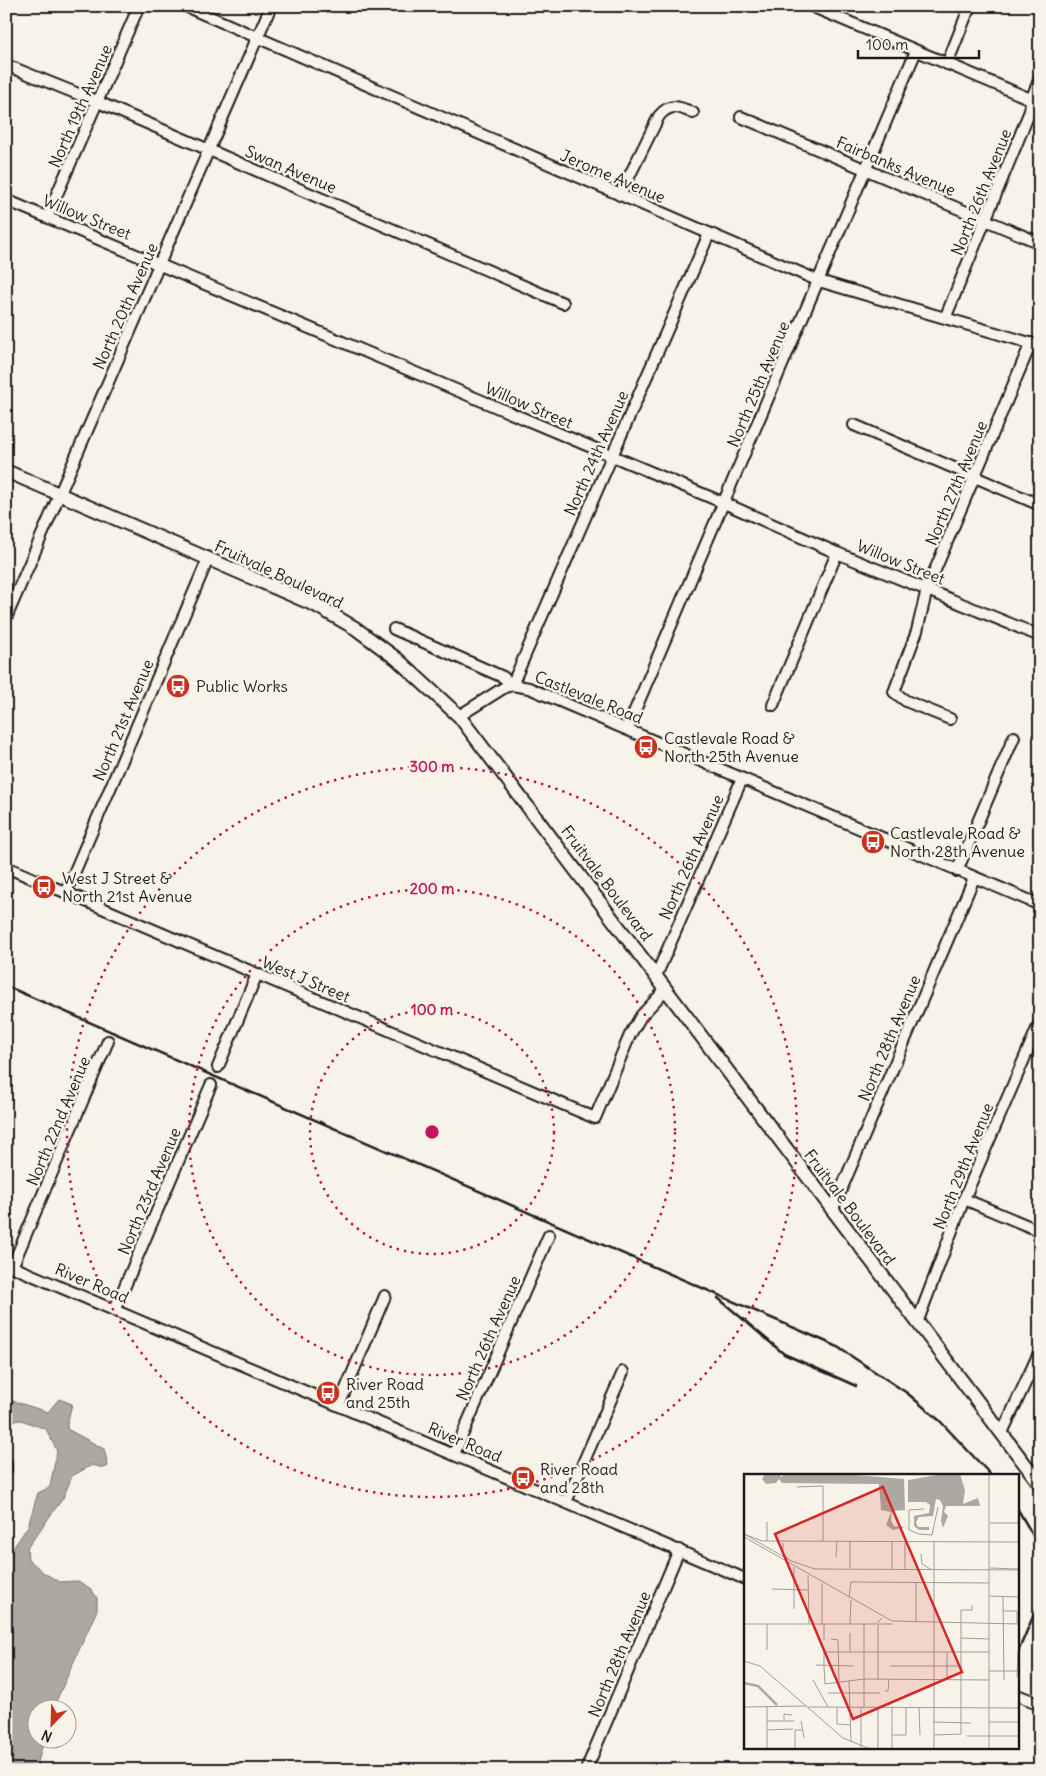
<svg xmlns="http://www.w3.org/2000/svg" width="1046" height="1776" viewBox="0 0 1046 1776" font-family="Delius,sans-serif">
  <rect width="100%" height="100%" fill="#f7f3e8"/>
  <filter id="ink" filterUnits="userSpaceOnUse"><feTurbulence type="fractalNoise" baseFrequency=".02" numOctaves="2"/><feDisplacementMap in="SourceGraphic" scale="10" xChannelSelector="R" yChannelSelector="G"/><feConvolveMatrix kernelMatrix="1 2 1 2 8 2 1 2 1" color-interpolation-filters="sRGB"/></filter>
  <g filter="url(#ink)">
    <polygon fill="#aca9a2" stroke="#72716c" points="6,1399 48,1412 59,1399 72,1404 67,1424 67,1429 104,1449 108,1466 104,1468 92,1465 72,1476 63,1498 27,1548 28,1559 44,1573 60,1582 78,1581 91,1589 97,1598 97,1610 53,1708 38,1708 38,1738 44,1739 36,1770 6,1770 6,1551 12,1550 28,1526 38,1493 50,1487 57,1451 46,1429 21,1420 6,1421"/>
    <g fill="none" stroke-linecap="round" stroke-linejoin="round">
      <g stroke="#1c1c1c" stroke-width="14">
        <g id="minor">
          <polyline points="185,6 819,281 1040,346"/>
          <polyline points="811,6 1040,103"/>
          <polyline points="947,64 970,6"/>
          <polyline points="6,65 98,102 563,303"/>
          <polyline points="741,117 1040,243"/>
          <path d="M 620,195 L 659,116 C 670,103 678,106 693,113"/>
          <polyline points="6,200 724,503 837,553 1040,636"/>
          <polyline points="47,217 139,6"/>
          <polyline points="946,316 1030,111 1031,100 1040,78"/>
          <polyline points="854,425 1040,505"/>
          <polyline points="6,618 271,6"/>
          <polyline points="394,629 503,677 512,685 709,234"/>
          <polyline points="773,705 837,553"/>
          <polyline points="459,716 505,687 512,685 529,688 1040,905"/>
          <polyline points="950,719 906,701 894,692 917,631 927,589 1031,343"/>
          <polyline points="627,729 916,51"/>
          <polyline points="6,867 595,1118 630,1035 641,1016 666,989"/>
          <polyline points="957,871 1014,737"/>
          <polyline points="66,892 208,559"/>
          <polyline points="656,976 742,779"/>
          <polyline points="218,1067 257,974"/>
          <polyline points="964,1199 1040,1231"/>
          <polyline points="832,1211 974,878"/>
          <polyline points="6,1264 745,1579"/>
          <polyline points="12,1267 108,1041"/>
          <polyline points="115,1309 211,1085"/>
          <polyline points="917,1323 964,1199 1040,1022"/>
          <polyline points="339,1405 385,1296"/>
          <polyline points="1002,1433 1040,1351"/>
          <polyline points="454,1454 549,1235"/>
          <polyline points="6,1463 6,1470"/>
          <polyline points="566,1502 623,1372"/>
          <polyline points="1017,1695 1040,1704"/>
          <polyline points="586,1770 679,1550"/>
        </g>
      </g>
      <g stroke="#1c1c1c" stroke-width="16">
        <polyline id="major" points="6,471 317,606 355,628 397,659 459,716 1040,1484"/>
      </g>
      <use href="#minor" stroke="#f7f3e8" stroke-width="10"/>
      <use href="#major" stroke="#f7f3e8" stroke-width="12"/>
      <g stroke="#1c1c1c" stroke-width="2.5">
        <polyline points="6,986 836,1346 907,1393 940,1421 991,1475"/>
        <polyline points="718,1298 784,1354 856,1386"/>
        <polyline points="1017,1508 1035,1539 1040,1556"/>
        <polyline points="1017,1654 1038,1605 1040,1593"/>
      </g>
    </g>
  </g>
  <g fill="none" stroke="#c2185b" stroke-width="2.5" stroke-dasharray="2.5 5">
    <circle cx="432" cy="1132" r="122"/>
    <circle cx="432" cy="1132" r="243"/>
    <circle cx="432" cy="1132" r="365"/>
  </g>
  <defs>
    <g id="bus-disc" transform="scale(1.25)"><circle r="9.5" fill="#c8321e" stroke="#f7f3e8"/><path d="M-5-6H5V4H4V6H2V4H-2V6H-4V4H-5ZM-3.5-4V0h7V-4ZM-3.5 1.2v1.5H-2V1.2ZM2 1.2v1.5H3.5V1.2Z" fill="#fff"/></g>
  </defs>
  <g fill-rule="evenodd">
    <use href="#bus-disc" x="178" y="686"/>
    <use href="#bus-disc" x="646" y="747"/>
    <use href="#bus-disc" x="873" y="842"/>
    <use href="#bus-disc" x="44" y="887"/>
    <use href="#bus-disc" x="328" y="1393"/>
    <use href="#bus-disc" x="523" y="1478"/>
  </g>
  <g text-anchor="middle" dominant-baseline="central" stroke-width="5" stroke-linejoin="round" paint-order="stroke">
    <g font-size="16" fill="#1c1c1c" stroke="#f7f3e8">
      <text transform="translate(80 106) rotate(-66)">North 19th Avenue</text>
      <text transform="translate(896 166) rotate(23)">Fairbanks Avenue</text>
      <text transform="translate(291 169) rotate(23)">Swan Avenue</text>
      <text transform="translate(613 176) rotate(23)">Jerome Avenue</text>
      <text transform="translate(981 192) rotate(-68)">North 26th Avenue</text>
      <text transform="translate(87 217) rotate(22)">Willow Street</text>
      <text transform="translate(125 306) rotate(-66)">North 20th Avenue</text>
      <text transform="translate(758 384) rotate(-67)">North 25th Avenue</text>
      <text transform="translate(529 405) rotate(23)">Willow Street</text>
      <text transform="translate(596 453) rotate(-66)">North 24th Avenue</text>
      <text transform="translate(956 483) rotate(-67)">North 27th Avenue</text>
      <text transform="translate(901 562) rotate(22)">Willow Street</text>
      <text transform="translate(279 574) rotate(25)">Fruitvale Boulevard</text>
      <text transform="translate(589 697) rotate(22)">Castlevale Road</text>
      <text transform="translate(123 720) rotate(-67)">North 21st Avenue</text>
      <text transform="translate(691 857) rotate(-66)">North 26th Avenue</text>
      <text transform="translate(607 883) rotate(53)">Fruitvale Boulevard</text>
      <text transform="translate(306 979) rotate(23)">West J Street</text>
      <text transform="translate(889 1038) rotate(-67)">North 28th Avenue</text>
      <text transform="translate(58 1121) rotate(-67)">North 22nd Avenue</text>
      <text transform="translate(963 1166) rotate(-68)">North 29th Avenue</text>
      <text transform="translate(149 1191) rotate(-67)">North 23rd Avenue</text>
      <text transform="translate(850 1207) rotate(53)">Fruitvale Boulevard</text>
      <text transform="translate(92 1283) rotate(23)">River Road</text>
      <text transform="translate(488 1338) rotate(-66)">North 26th Avenue</text>
      <text transform="translate(465 1442) rotate(23)">River Road</text>
      <text transform="translate(619 1654) rotate(-67)">North 28th Avenue</text>
    </g>
    <g font-size="16" fill="#1c1c1c" stroke="#f7f3e8" text-anchor="start">
      <text x="196" y="686">Public Works</text>
      <text x="664" y="738">Castlevale Road &amp;<tspan x="664" dy="18">North 25th Avenue</tspan></text>
      <text x="890" y="833">Castlevale Road &amp;<tspan x="890" dy="18">North 28th Avenue</tspan></text>
      <text x="62" y="878">West J Street &amp;<tspan x="62" dy="18">North 21st Avenue</tspan></text>
      <text x="346" y="1384">River Road<tspan x="346" dy="18">and 25th</tspan></text>
      <text x="540" y="1469">River Road<tspan x="540" dy="18">and 28th</tspan></text>
    </g>
  </g>
  <g transform="translate(744 1474)">
    <rect width="275" height="275" fill="#f7f3e8"/>
    <path d="M 21,0 L 36,0 L 37,3 L 41,0 L 99,0 L 160,5 L 161,36 L 148,37 L 147,46 L 150,52 L 162,53 L 149,56 L 142,51 L 147,38 L 137,36 L 135,10 L 38,9 L 35,5 L 32,9 L 22,10 L 18,5 ZM 199,0 L 216,0 L 221,16 L 219,30 L 234,24 L 236,32 L 202,32 L 200,38 L 204,42 L 199,54 L 197,47 L 199,32 L 196,26 L 192,25 L 189,42 L 175,43 L 172,48 L 174,53 L 185,53 L 185,56 L 175,56 L 170,52 L 170,42 L 185,39 L 186,31 L 182,28 L 164,28 L 164,6 Z" fill="#aca9a2"/>
    <path fill="none" stroke="#aca9a2" stroke-width="2.5" d="M 0,209 L 14,212 L 33,231"/>
    <path fill="none" stroke="#9f9d96" stroke-width="1" d="M 245,0 L 245,275M 53,13 L 79,12 L 79,67M 180,35 L 165,36 L 165,56 L 175,60 L 188,61 L 194,33M 246,49 L 275,49M 0,60 L 18,67 L 275,68M 0,60 L 47,87 L 71,95 L 275,96M 0,63 L 148,147 L 275,150M 23,67 L 23,48M 39,69 L 39,79 L 45,86M 177,80 L 178,90 L 188,96M 92,83 L 93,67M 50,93 L 50,135M 106,94 L 106,67M 246,94 L 275,95M 148,95 L 148,67M 161,95 L 161,67M 64,101 L 65,150M 28,115 L 65,116M 246,122 L 275,123M 259,122 L 260,206M 105,123 L 107,108 L 245,109M 259,137 L 273,137 L 273,150M 172,148 L 172,108M 0,150 L 132,150 L 138,144M 23,150 L 23,176M 78,150 L 78,109M 80,150 L 80,166M 106,150 L 107,126M 106,159 L 106,178M 217,164 L 245,165M 87,165 L 94,166 L 95,208M 0,187 L 16,192 L 99,264 L 126,275M 72,191 L 110,192M 146,192 L 218,192M 245,197 L 275,197M 273,203 L 274,177M 134,205 L 134,150 L 149,150M 69,206 L 84,233M 203,206 L 203,178M 245,206 L 120,205 L 81,210 L 80,192 L 80,178 L 245,178M 105,207 L 107,268M 141,217 L 144,217 L 145,205M 84,219 L 136,219M 0,233 L 62,232M 23,233 L 23,275M 64,233 L 275,234M 93,234 L 93,250 L 107,251M 117,234 L 117,273M 120,234 L 120,150M 134,234 L 134,275M 148,234 L 148,275M 175,234 L 176,261M 23,247 L 50,247M 40,247 L 40,240 L 48,241M 57,247 L 60,264M 189,248 L 227,249M 245,248 L 275,248M 23,256 L 49,255M 148,261 L 162,261 L 162,234M 190,261 L 217,260 L 217,136 L 228,136 L 228,131M 223,262 L 275,262M 51,275 L 51,256 L 59,256M 190,275 L 190,67"/>
    <path fill="#d62828" fill-opacity="0.15" stroke="#d62828" stroke-width="2.5" d="M 139,13 L 218,198 L 109,245 L 31,60 Z"/>
    <rect width="275" height="275" fill="none" stroke="#1c1c1c" stroke-width="2.5"/>
  </g>
  <circle cx="432" cy="1132" r="8" fill="#c2185b" stroke="#f7f3e8" stroke-width="2.5"/>
  <g font-size="15" text-anchor="middle" font-weight="bold" fill="#c2185b" stroke="#f7f3e8" stroke-width="5" stroke-linejoin="round" paint-order="stroke">
    <text x="432" y="772">300 m</text>
    <text x="432" y="894">200 m</text>
    <text x="432" y="1015">100 m</text>
  </g>
  <rect width="1046" height="1776" fill="none" stroke="#f7f3e8" stroke-width="25"/>
  <rect x="12" y="12" width="1021" height="1751" fill="none" stroke="#1c1c1c" stroke-width="2" filter="url(#ink)"/>
  <g transform="translate(52 1724) rotate(203)"><circle r="24" fill="#f7f3e8" stroke="#9f9d96"/>
  <path d="M0-4L9 19L0 12L-9 19Z" fill="#c8321e"/>
  <text y="-8" font-size="14" font-weight="bold" text-anchor="middle" fill="#1c1c1c">N</text>
  </g>
  <path d="M858 50v8h121v-8" fill="none" stroke="#1c1c1c" stroke-width="2.5"/>
  <text x="866" y="50" font-size="15" fill="#1c1c1c" stroke="#f7f3e8" stroke-width="4" paint-order="stroke">100 m</text>
</svg>
